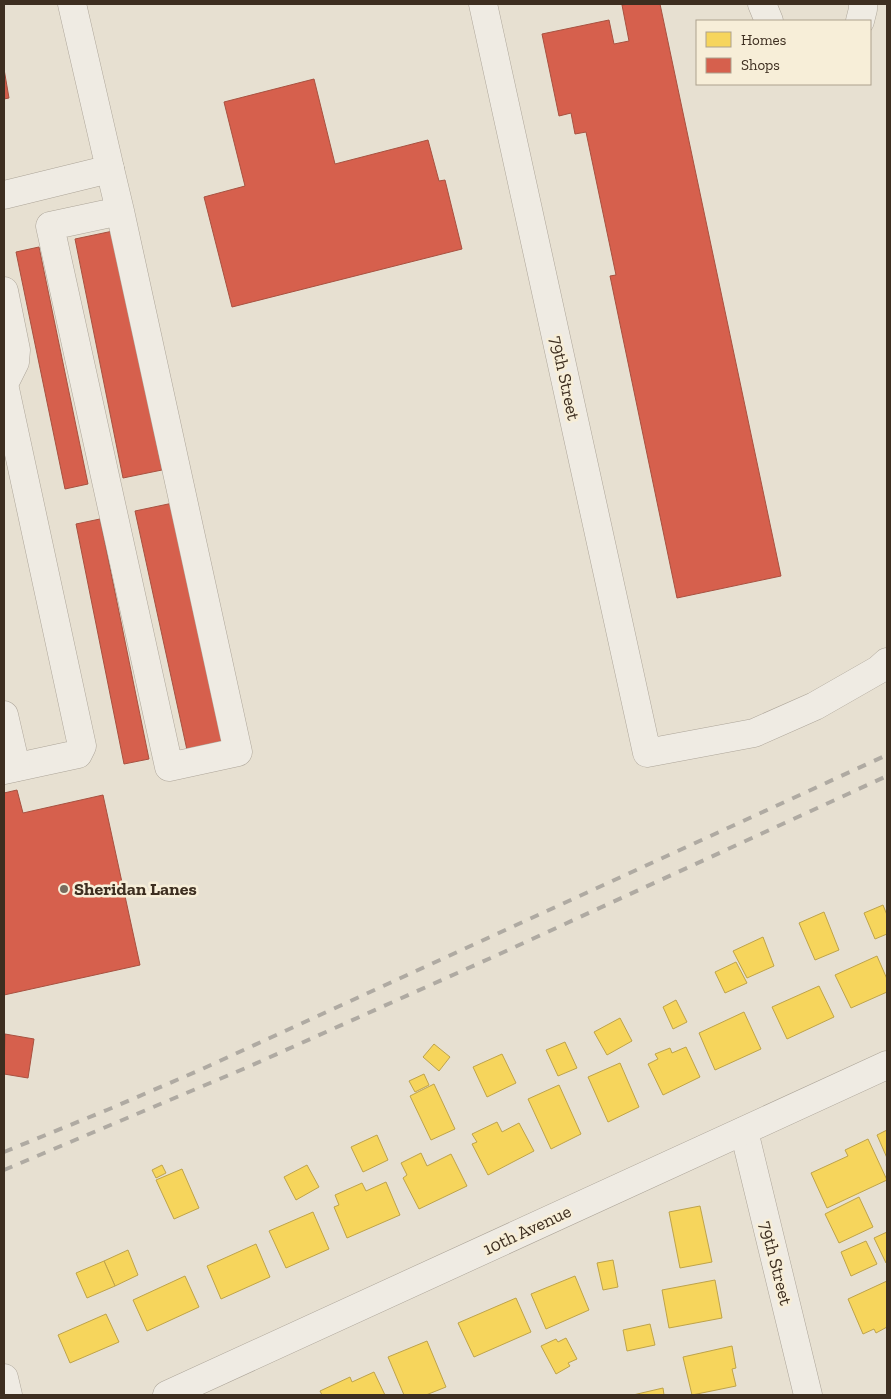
<svg xmlns="http://www.w3.org/2000/svg" width="891" height="1399" viewBox="0 0 891 1399" font-family="'Zilla Slab',serif">
  <rect width="100%" height="100%" fill="#e7e0d1"/>
  <g fill="#f6d55c" stroke="#bea34a">
    <polygon points="883,905 887,915 887,934 875,939 864,913"/>
    <polygon points="824,912 839,950 815,960 799,923"/>
    <polygon points="763,937 774,966 747,978 733,951"/>
    <polygon points="877,956 887,979 887,992 851,1008 835,975"/>
    <polygon points="736,962 747,983 725,993 715,972"/>
    <polygon points="819,986 834,1017 787,1039 772,1007"/>
    <polygon points="676,1000 687,1022 673,1029 663,1007"/>
    <polygon points="744,1012 761,1049 715,1070 699,1033"/>
    <polygon points="620,1018 632,1041 607,1055 594,1032"/>
    <polygon points="565,1042 577,1068 558,1076 546,1050"/>
    <polygon points="434,1044 450,1057 439,1071 423,1057"/>
    <polygon points="686,1047 700,1077 663,1095 648,1064 658,1059 655,1054 670,1048 672,1053"/>
    <polygon points="502,1054 516,1083 487,1097 473,1067"/>
    <polygon points="620,1063 639,1107 608,1122 588,1077"/>
    <polygon points="424,1074 429,1085 415,1092 409,1081"/>
    <polygon points="434,1084 455,1129 431,1140 410,1096"/>
    <polygon points="559,1085 581,1134 551,1149 528,1099"/>
    <polygon points="497,1122 502,1132 519,1123 534,1151 488,1175 472,1144 477,1142 472,1134"/>
    <polygon points="887,1130 887,1158 877,1135"/>
    <polygon points="377,1135 388,1160 363,1172 351,1147"/>
    <polygon points="868,1139 887,1180 827,1208 811,1173 848,1156 845,1150"/>
    <polygon points="421,1153 427,1166 451,1154 467,1186 419,1209 403,1178 407,1175 401,1163"/>
    <polygon points="162,1165 166,1173 156,1178 152,1170"/>
    <polygon points="307,1165 319,1187 296,1200 284,1177"/>
    <polygon points="182,1169 199,1208 174,1219 156,1180"/>
    <polygon points="386,1182 400,1215 347,1238 334,1207 339,1205 335,1195 362,1183 366,1191"/>
    <polygon points="859,1197 873,1227 839,1243 825,1214"/>
    <polygon points="700,1206 712,1262 680,1268 669,1212"/>
    <polygon points="313,1212 329,1249 286,1268 269,1231"/>
    <polygon points="887,1232 887,1263 886,1263 874,1238"/>
    <polygon points="866,1241 877,1264 851,1276 841,1252"/>
    <polygon points="256,1244 270,1277 221,1299 207,1266"/>
    <polygon points="128,1250 138,1275 115,1286 104,1261"/>
    <polygon points="613,1260 618,1287 603,1290 597,1263"/>
    <polygon points="104,1261 115,1286 87,1298 76,1273"/>
    <polygon points="185,1276 199,1307 147,1331 133,1300"/>
    <polygon points="575,1276 589,1310 546,1329 531,1294"/>
    <polygon points="715,1280 722,1318 669,1328 662,1290"/>
    <polygon points="887,1281 887,1327 876,1333 874,1329 863,1334 848,1299"/>
    <polygon points="516,1298 531,1332 474,1357 458,1323"/>
    <polygon points="106,1314 119,1342 70,1363 58,1335"/>
    <polygon points="650,1324 655,1345 627,1351 623,1330"/>
    <polygon points="566,1338 577,1359 568,1363 570,1366 556,1374 541,1346 556,1339 558,1342"/>
    <polygon points="427,1341 446,1387 426,1395 404,1395 388,1357"/>
    <polygon points="732,1346 736,1368 732,1369 736,1386 692,1395 683,1357"/>
    <polygon points="374,1372 385,1395 322,1395 320,1391 350,1377 352,1382"/>
    <polygon points="663,1388 664,1395 633,1395"/>
  </g>
  <g fill="#d6604d" stroke="#a85140">
    <polygon points="629,4 660,4 781,576 677,598 610,276 616,275 586,132 575,134 571,113 559,116 542,34 609,20 614,44 629,41 622,5"/>
    <polygon points="4,69 9,98 4,99"/>
    <polygon points="314,79 335,164 428,140 439,181 445,180 462,249 232,307 204,197 245,186 224,102"/>
    <polygon points="113,231 162,470 123,478 75,239"/>
    <polygon points="39,247 88,484 65,489 16,252"/>
    <polygon points="173,503 226,742 187,750 135,511"/>
    <polygon points="100,519 149,759 124,764 76,524"/>
    <polygon points="17,790 23,813 103,795 140,965 4,995 4,793"/>
    <polygon points="5,1034 34,1039 28,1078 4,1074"/>
  </g>
  <g fill="none" stroke-linecap="round" stroke-linejoin="round">
    <g stroke="#ada599" stroke-width="29">
      <g id="minor">
        <polyline points="483,4 647,753 754,733 815,706 878,670 887,662"/>
        <polyline points="762,4 769,21"/>
        <polyline points="860,21 863,9 863,4"/>
        <polyline points="110,169 120,211 238,752 169,767 50,226 120,211"/>
        <polyline points="4,195 110,169 72,4"/>
        <polyline points="4,291 16,350 15,362 4,384 82,746 78,754 4,770"/>
        <polyline points="4,715 16,767"/>
        <polyline points="744,1131 808,1395"/>
        <polyline points="4,1378 8,1395"/>
        <polyline points="167,1395 887,1065"/>
      </g>
    </g>
    <use href="#minor" stroke="#efebe3" stroke-width="28"/>
    <g stroke="#afaaa2" stroke-width="4" stroke-dasharray="9 9" stroke-linecap="butt">
      <polyline points="4,1152 107,1110 200,1070 887,755"/>
      <polyline points="4,1170 248,1067 493,957 887,776"/>
    </g>
  </g>
  <circle fill="#786c5e" stroke="#f7eed8" stroke-width="2" cx="64" cy="889" r="5"/>
  <g text-anchor="middle" dominant-baseline="central" stroke-width="5" stroke-linejoin="round" paint-order="stroke">
    <g font-size="18" fill="#3d2e20" stroke="#f7eed8">
      <text transform="translate(565 378) rotate(78)">79th Street</text>
      <text transform="translate(527 1230) rotate(-25)">10th Avenue</text>
      <text transform="translate(776 1263) rotate(76)">79th Street</text>
    </g>
    <g font-size="18" font-weight="bold" fill="#3d2e20" stroke="#f7eed8" text-anchor="start">
      <text x="74" y="889">Sheridan Lanes</text>
    </g>
  </g>
  <rect width="891" height="1399" fill="none" stroke="#3d2e20" stroke-width="10"/>
  <rect x="696" y="20" width="175" height="65" fill="#f7eed8" stroke="#ada18e"/>
  <rect x="706" y="32" width="25" height="15" fill="#f6d55c" stroke="#ada18e"/>
  <text x="741" y="45" font-size="15" fill="#3d2e20">Homes</text>
  <rect x="706" y="58" width="25" height="15" fill="#d6604d" stroke="#ada18e"/>
  <text x="741" y="70" font-size="15" fill="#3d2e20">Shops</text>
</svg>
